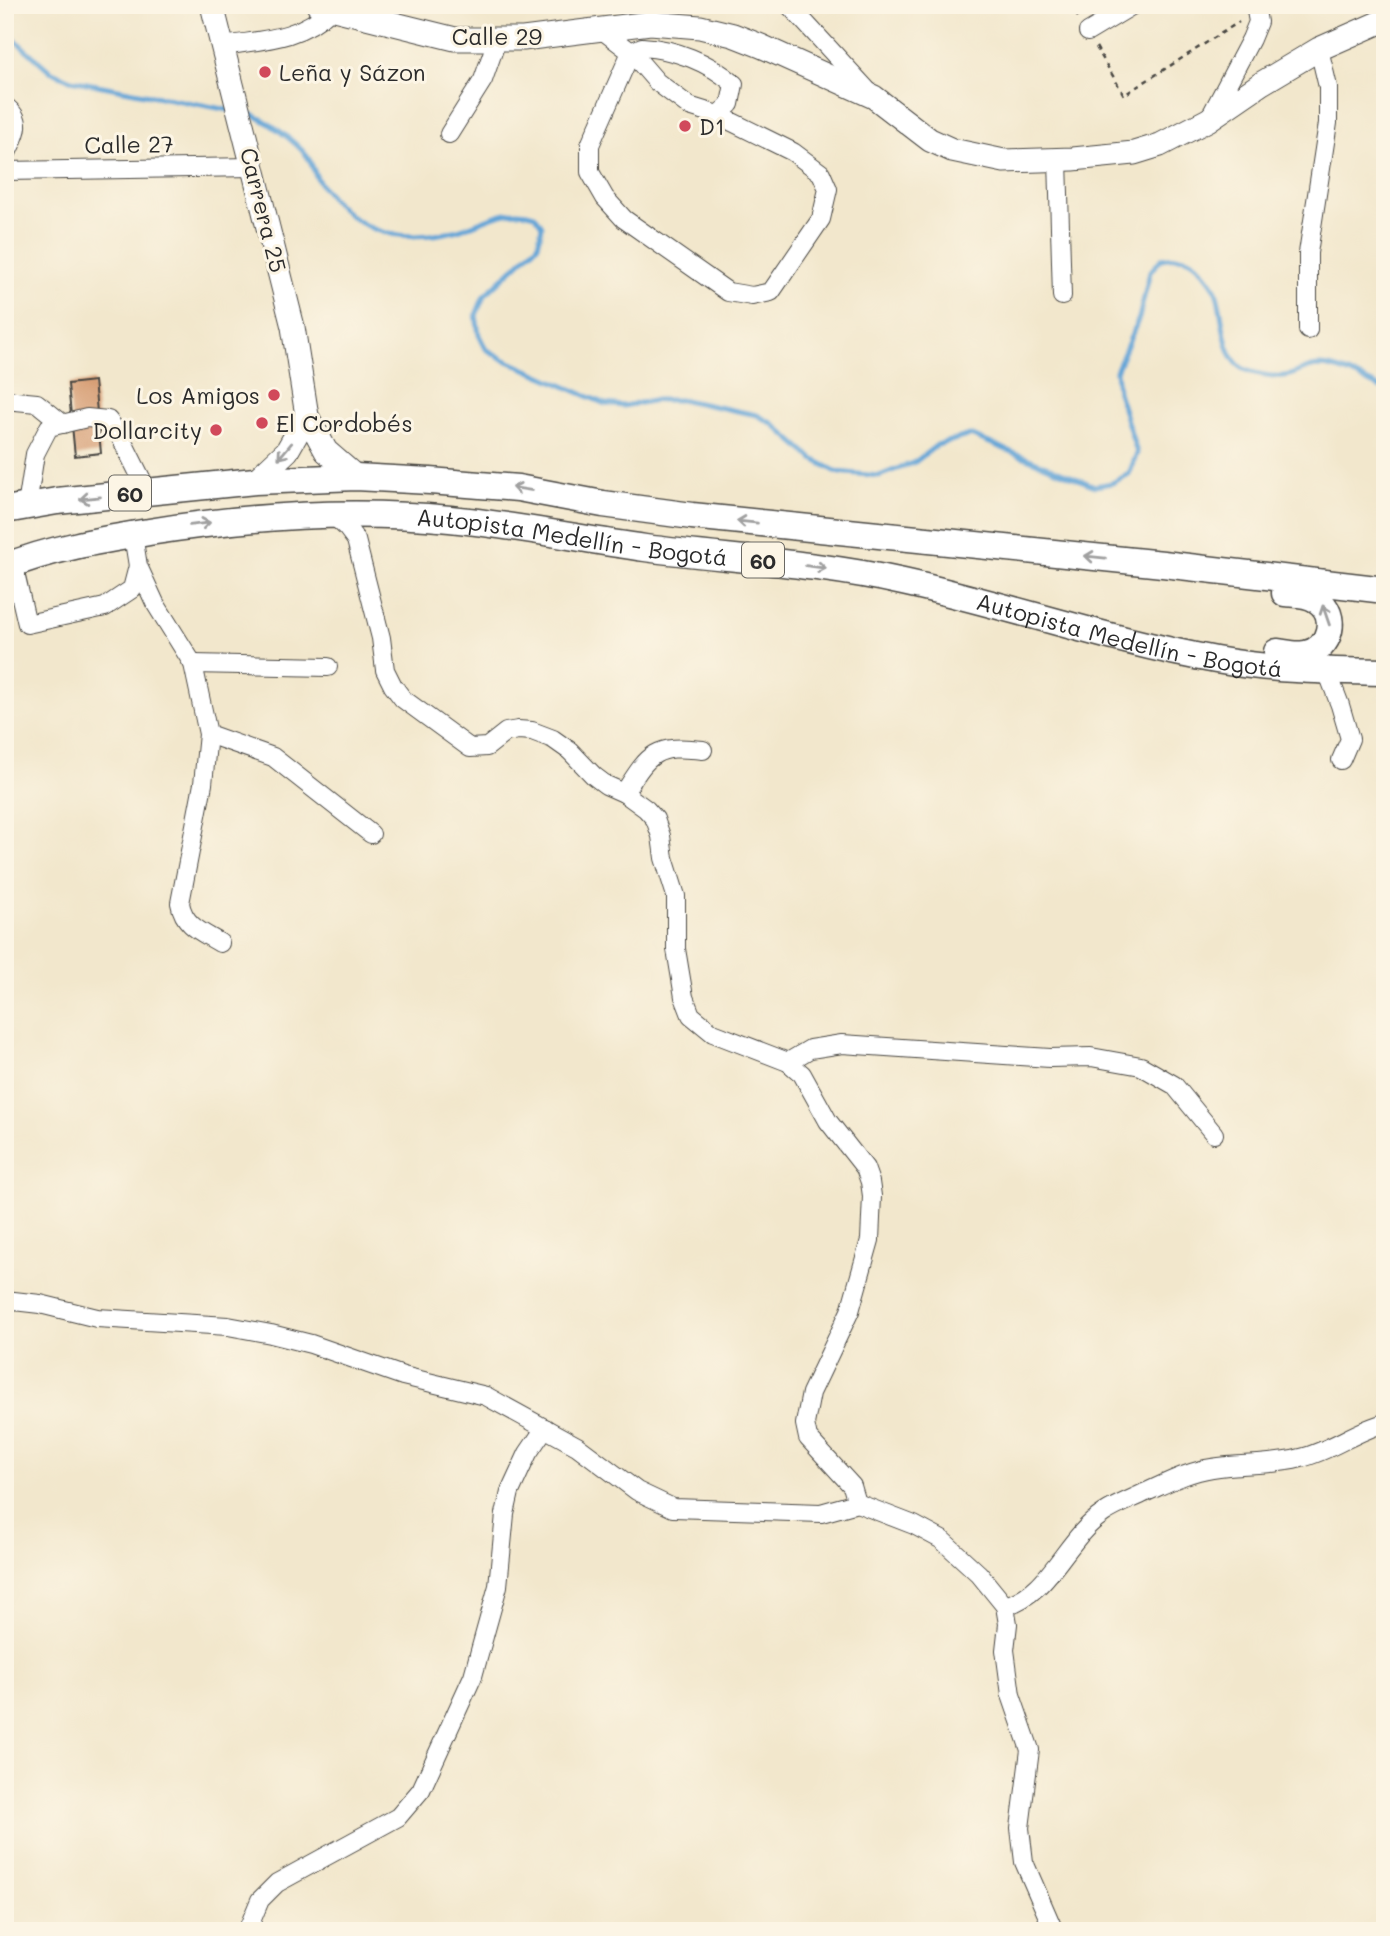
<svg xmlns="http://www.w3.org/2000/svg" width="1390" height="1936" viewBox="0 0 1390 1936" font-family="Mali,sans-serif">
  <rect width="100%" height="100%" fill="#fcf5e5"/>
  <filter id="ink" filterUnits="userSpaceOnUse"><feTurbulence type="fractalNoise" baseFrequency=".0143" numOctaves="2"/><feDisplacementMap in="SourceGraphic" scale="14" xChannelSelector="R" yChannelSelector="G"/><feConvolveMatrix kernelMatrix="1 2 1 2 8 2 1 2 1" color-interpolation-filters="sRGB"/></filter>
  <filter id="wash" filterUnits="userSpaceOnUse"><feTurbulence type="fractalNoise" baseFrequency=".00686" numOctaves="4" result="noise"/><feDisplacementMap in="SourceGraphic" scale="28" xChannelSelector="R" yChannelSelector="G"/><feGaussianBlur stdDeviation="1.57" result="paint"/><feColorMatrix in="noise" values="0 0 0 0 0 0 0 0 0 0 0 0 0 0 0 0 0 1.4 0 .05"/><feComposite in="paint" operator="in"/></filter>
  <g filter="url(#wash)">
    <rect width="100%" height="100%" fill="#f2e7cc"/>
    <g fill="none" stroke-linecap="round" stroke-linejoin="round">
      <g stroke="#63a5d7" stroke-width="5">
        <polyline points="5,31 50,71 71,80 234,111"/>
        <path d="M 247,113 C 264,117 296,142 307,156 C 312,163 314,173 318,180 C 331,201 351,220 374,229 C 398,239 433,237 458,230 C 485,222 507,205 535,215 L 542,226 L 538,245 L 484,296 L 476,315 L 479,335 L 486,349 L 503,359 L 605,404 L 623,406 L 657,400 L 684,400 L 757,415 L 773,424 L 813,459 L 837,472 L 879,476 L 915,462 L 937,445 L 970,435 L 1095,486 L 1112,483 L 1129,474 L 1137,453 L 1118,392 L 1116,371 L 1139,318 L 1150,272 L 1161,259 C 1184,255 1192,256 1206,275 C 1209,279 1213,284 1215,288 C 1224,310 1221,354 1242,368 C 1252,374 1273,377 1284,376 C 1296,375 1306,366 1320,366 C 1342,367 1365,381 1385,390"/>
      </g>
    </g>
    <g id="blocks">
      <polygon fill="#d79f76" points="94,381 101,453 75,456 68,384"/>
    </g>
  </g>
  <g filter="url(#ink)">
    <use href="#blocks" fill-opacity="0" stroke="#494743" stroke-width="2"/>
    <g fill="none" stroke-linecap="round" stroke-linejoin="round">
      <g stroke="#494743" stroke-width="20">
        <g id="minor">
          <polyline points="789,5 870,93"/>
          <polyline points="601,29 631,52 590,145 590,172 605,198 624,219 728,292 752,296 771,292 821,219 828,189 821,173 793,152 718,115"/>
          <polyline points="1088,32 1133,5"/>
          <path d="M 222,46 C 263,40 301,39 331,9"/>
          <path d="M 642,47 C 675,49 709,62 734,84 L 730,104 L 718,115 L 689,106 L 657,82 L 631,52 Z"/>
          <path d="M 5,106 C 27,122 14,137 5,157"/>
          <polyline points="1209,119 1251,39 1258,22 1255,5"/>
          <polyline points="449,134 483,80 497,40"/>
          <polyline points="1058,160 1062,296"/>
          <polyline points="5,171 254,167"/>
          <polyline points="1308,330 1308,253 1328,123 1328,87 1319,49"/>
          <polyline points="5,400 37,403 63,424"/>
          <polyline points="27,506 35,454 49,427 87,418 108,420 119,434 148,492"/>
          <polyline points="331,513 347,528 356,540 381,638 385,670 393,686 403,699 470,748 487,747 506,732 518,730 532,731 553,739 570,751 594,776 606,785 624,793 646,809 655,819 661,836 664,858 676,896 676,949 684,997 691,1015 713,1033 788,1062 802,1074 828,1121 865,1168 870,1182 872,1196 870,1240 850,1311 811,1393 805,1424 808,1438 852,1486 857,1503"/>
          <path d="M 133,535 L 138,566 L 155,603 L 193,664 L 208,734 L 203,784 L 180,903 C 184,926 202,932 220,943"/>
          <polyline points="13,564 27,624 105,607 132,589 138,566"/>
          <polyline points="193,664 328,667"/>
          <polyline points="1327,671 1340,705 1350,739 1341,760"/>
          <polyline points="208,734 273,757 371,834"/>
          <path d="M 624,793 C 649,754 654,744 703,750"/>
          <polyline points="788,1062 810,1049 842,1044 1050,1058 1091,1057 1141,1066 1174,1085 1214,1134"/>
          <polyline points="5,1300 40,1304 97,1318 228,1326 271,1334 311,1344 403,1376 486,1396 577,1446 637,1491 673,1508 821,1513 857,1503 914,1525 942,1540 979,1574 1005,1606 1008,1624 1005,1650 1011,1695 1030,1750 1020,1828 1024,1862 1054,1931"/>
          <path d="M 1005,1606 C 1051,1593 1065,1538 1104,1513 C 1116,1505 1130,1500 1142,1494 C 1165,1484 1186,1472 1212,1468 C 1242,1463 1272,1466 1301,1458 C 1331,1451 1355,1431 1385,1423"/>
          <polyline points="247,1931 260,1900 277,1883 398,1817 421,1790 473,1676 498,1586 505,1514 510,1492 528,1453 545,1428"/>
        </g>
      </g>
      <g stroke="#494743" stroke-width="25">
        <g id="major">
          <polyline points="212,5 293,327 307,416 326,451 356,477"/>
          <polyline points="318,5 455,39 523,39 650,23 700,27 733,35 761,46 874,97 930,140 952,150 1004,161 1073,159 1134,153 1160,145 1208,120 1262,83 1319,49 1385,20"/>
          <polyline points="255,481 287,451 307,416"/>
        </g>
      </g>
      <g stroke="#494743" stroke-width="29">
        <g id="highway">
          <polyline points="5,510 57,501 255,481 356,477 430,481 518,488 603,504 692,516 1163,564 1385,590"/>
          <path id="s1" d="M 5,567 C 48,549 102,540 149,532 C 249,516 349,509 450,519 C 515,525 580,539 645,548 C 731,559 818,563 903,582 C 1008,605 1110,641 1216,660 C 1272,670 1329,671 1385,672"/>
          <path d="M 1277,652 C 1286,653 1296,656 1305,654 C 1331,650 1339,614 1317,600 C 1308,593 1295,594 1285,593"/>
        </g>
      </g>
      <g stroke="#494743" stroke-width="2.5" stroke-dasharray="5 5" stroke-linecap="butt">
        <polyline points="1071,5 1078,17"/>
        <polyline points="1096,47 1124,95 1239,22"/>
      </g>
      <use href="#minor" stroke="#fff" stroke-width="18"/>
      <use href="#major" stroke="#fff" stroke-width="23"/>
      <use href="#highway" stroke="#fff" stroke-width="26"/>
    </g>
    <defs><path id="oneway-shaft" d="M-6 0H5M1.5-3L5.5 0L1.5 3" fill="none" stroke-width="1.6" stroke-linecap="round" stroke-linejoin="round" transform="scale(1.75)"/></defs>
    <g stroke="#a0a0a0">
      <use href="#oneway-shaft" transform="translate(285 451) rotate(130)"/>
      <use href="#oneway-shaft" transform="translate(522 489) rotate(-171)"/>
      <use href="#oneway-shaft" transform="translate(90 498) rotate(174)"/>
      <use href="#oneway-shaft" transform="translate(747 522) rotate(-174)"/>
      <use href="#oneway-shaft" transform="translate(200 524) rotate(-8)"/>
      <use href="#oneway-shaft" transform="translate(1095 557) rotate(-174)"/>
      <use href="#oneway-shaft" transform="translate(816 567) rotate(8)"/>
      <use href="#oneway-shaft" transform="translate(1326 615) rotate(-109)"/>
    </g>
  </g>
  <g fill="#d1495b" stroke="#fcf5e5" stroke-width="2.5">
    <circle cx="265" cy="72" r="7"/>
    <circle cx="685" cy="126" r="7"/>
    <circle cx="274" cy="395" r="7"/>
    <circle cx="262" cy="423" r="7"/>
    <circle cx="216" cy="430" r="7"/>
  </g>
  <g text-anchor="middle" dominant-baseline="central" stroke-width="6" stroke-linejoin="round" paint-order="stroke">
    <g fill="#fcf5e5" stroke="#6a6863" stroke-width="2">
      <rect x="109" y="475.5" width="42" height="35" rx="5"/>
      <rect x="742" y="542.5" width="42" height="35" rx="5"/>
    </g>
    <g font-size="21" font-weight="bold" fill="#2b2b2b">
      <text x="130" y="493">60</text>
      <text x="763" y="560">60</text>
    </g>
    <g font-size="23" fill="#2b2b2b" stroke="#fcf5e5">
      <text x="497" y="36">Calle 29</text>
      <text transform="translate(129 144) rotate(-1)">Calle 27</text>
      <text transform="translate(264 210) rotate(76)">Carrera 25</text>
      <text stroke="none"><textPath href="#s1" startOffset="574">Autopista Medellín - Bogotá</textPath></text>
      <text stroke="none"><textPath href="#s1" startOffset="1141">Autopista Medellín - Bogotá</textPath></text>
    </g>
    <g font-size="23" fill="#2b2b2b" stroke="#fcf5e5" text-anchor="start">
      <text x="279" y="72">Leña y Sázon</text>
      <text x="699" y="126">D1</text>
      <text x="260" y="395" text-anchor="end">Los Amigos</text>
      <text x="276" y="423">El Cordobés</text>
      <text x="202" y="430" text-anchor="end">Dollarcity</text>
    </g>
  </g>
  <rect width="1390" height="1936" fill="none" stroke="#fcf5e5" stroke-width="28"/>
</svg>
